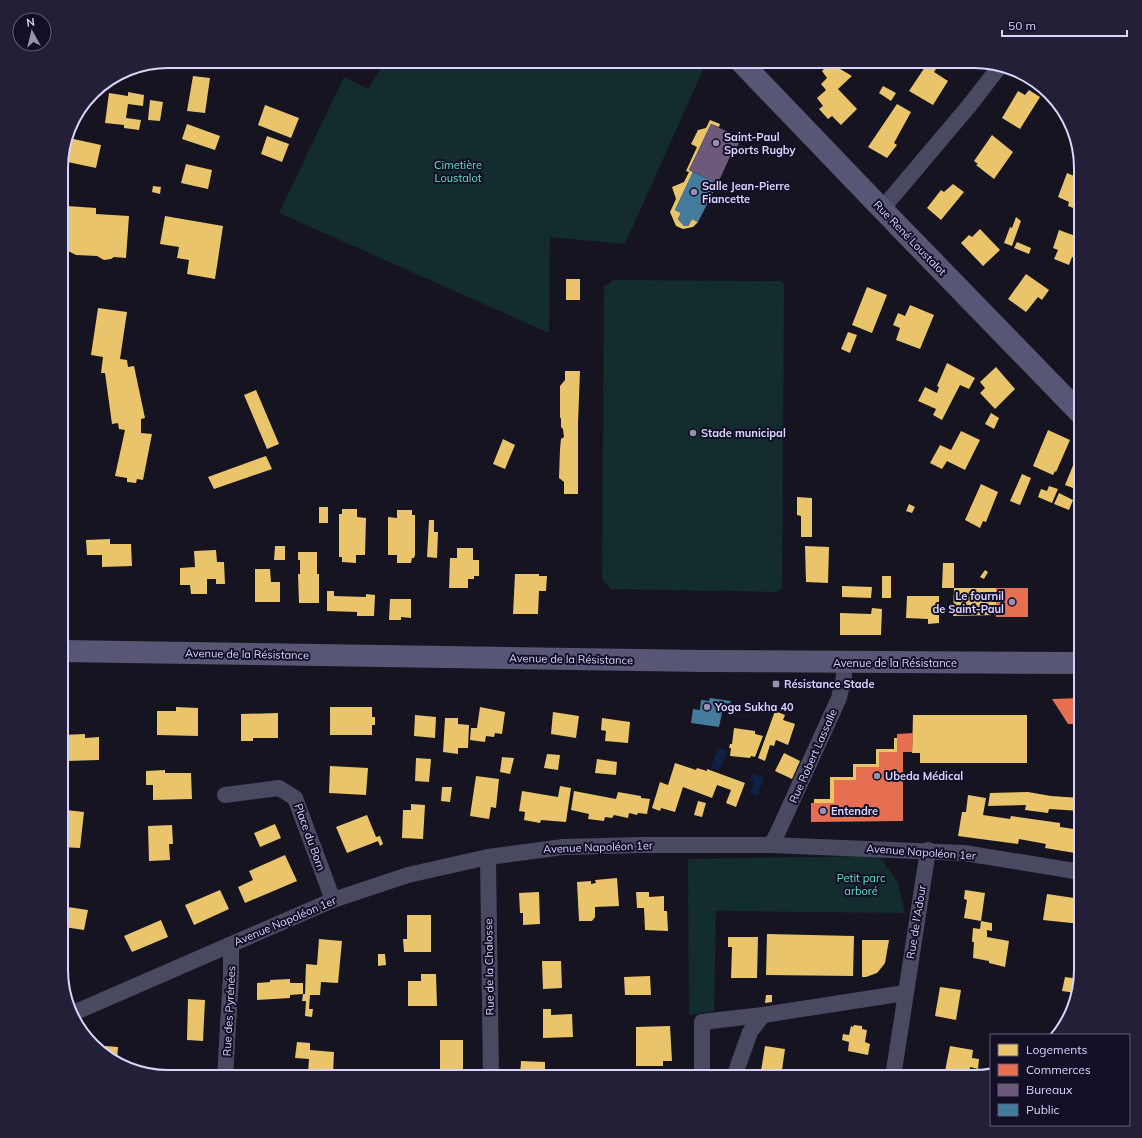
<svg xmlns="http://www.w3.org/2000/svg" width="1142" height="1138" viewBox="0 0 1142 1138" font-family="Mulish,sans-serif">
  <rect width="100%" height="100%" fill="#161421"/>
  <g fill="#132c2d">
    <polygon points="386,61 707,61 625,244 550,237 549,333 279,213 344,77 368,89"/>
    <polygon points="613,280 781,281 784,285 782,588 777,592 611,589 602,579 604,287"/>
    <polygon points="871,856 882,860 898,883 905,913 716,911 714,1011 689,1015 688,859"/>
  </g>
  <g fill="#0d2144">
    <polygon points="718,748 727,751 720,770 711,768"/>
    <polygon points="752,774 764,777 758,796 750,794 754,782 750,781"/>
  </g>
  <g fill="#e9c46a">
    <polygon points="861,61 883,61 880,68"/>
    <polygon points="922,61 941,61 934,72 948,81 933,105 909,91 925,67 920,64"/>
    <polygon points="830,63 852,76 838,89 857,109 841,125 832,116 828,119 819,109 823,106 817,98 826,90 821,84 827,78 822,71"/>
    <polygon points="193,76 210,78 205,113 187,111"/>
    <polygon points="883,86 896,93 891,101 879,93"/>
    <polygon points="1029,90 1040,97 1020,129 1002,118 1018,91 1025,95"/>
    <polygon points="128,92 144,95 143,106 128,104 126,118 141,120 139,130 124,128 124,125 105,123 109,93 128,96"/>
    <polygon points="150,100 163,102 160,121 148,120"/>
    <polygon points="897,104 911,112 894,143 897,145 887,158 868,147"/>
    <polygon points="265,105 299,118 291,138 258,125"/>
    <polygon points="710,120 720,124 719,127 711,124 689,170 693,172 675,210 681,213 678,219 684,226 688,226 692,219 698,222 693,227 683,229 676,226 670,212 676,199 672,187 684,182 689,172 686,171 697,147 691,144 698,130 706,128"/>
    <polygon points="187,124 220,136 215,150 182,139"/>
    <polygon points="992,135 1013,152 994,179 976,165 978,164 974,161"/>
    <polygon points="267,136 289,144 282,162 261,154"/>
    <polygon points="69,138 101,145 96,168 63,161"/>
    <polygon points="186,164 212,170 208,189 181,183"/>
    <polygon points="1067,173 1081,179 1081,211 1068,206 1069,202 1058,197"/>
    <polygon points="953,184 964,192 941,220 927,208 941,190 944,192"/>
    <polygon points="153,186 161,187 160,194 152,192"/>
    <polygon points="67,206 96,208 96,214 129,216 126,258 114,257 111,259 104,260 97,256 76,255 68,251 63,241 63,240 67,240 68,236 65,236"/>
    <polygon points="165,216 223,226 215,279 187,274 189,260 177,258 179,247 160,244"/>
    <polygon points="1016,217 1021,221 1012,246 1004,243 1010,227 1012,228"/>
    <polygon points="980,229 1000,250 983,266 961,243 969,235 972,237"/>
    <polygon points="1059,230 1081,238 1081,261 1072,257 1069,265 1054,259 1058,250 1053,248"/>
    <polygon points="1017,242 1031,248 1029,254 1014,248"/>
    <polygon points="1026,274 1049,290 1042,300 1038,297 1026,312 1008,299"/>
    <rect x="566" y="279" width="14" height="21"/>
    <polygon points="867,287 887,295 872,333 852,325"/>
    <polygon points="910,305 934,315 920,349 896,340 900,328 893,325 898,313 905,316"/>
    <polygon points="98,308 127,312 120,359 127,360 128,367 134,366 145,418 141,419 141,433 152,434 143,480 137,479 136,483 127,482 127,478 115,476 125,430 119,429 118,423 112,424 105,373 101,373 103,357 91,355"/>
    <polygon points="1081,325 1081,344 1076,340 1079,337 1074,332"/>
    <polygon points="848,332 857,335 850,353 841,349"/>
    <polygon points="947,363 975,378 969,389 960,385 942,420 933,415 936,409 918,401 925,387 937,393 939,387 937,386"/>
    <polygon points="996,367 1015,389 995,409 980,393 985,388 980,382"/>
    <polygon points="565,371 580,371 578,423 578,494 564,494 564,482 559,478 560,449 561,439 564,437 563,429 561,427 561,419 560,417 560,386 565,380"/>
    <polygon points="256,390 279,444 267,449 244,395"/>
    <polygon points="991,413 999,418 994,429 985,424"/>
    <polygon points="1048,430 1070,440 1056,472 1055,471 1053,475 1033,466"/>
    <polygon points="961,431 980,440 965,470 947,461 942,469 930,463 940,445 951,450"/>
    <polygon points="503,439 515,445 505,469 493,464"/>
    <polygon points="266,456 272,469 214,489 208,477"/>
    <polygon points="1074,463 1081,465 1081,491 1065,485"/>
    <polygon points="1022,474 1031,478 1020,505 1010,501"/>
    <polygon points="981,484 998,492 986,522 983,521 980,528 965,520"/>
    <polygon points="1049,486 1058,489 1052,503 1038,497 1041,489 1047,491"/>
    <polygon points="1059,493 1073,500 1069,510 1054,504"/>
    <polygon points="797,497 812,498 812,537 801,537 801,516 797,515"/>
    <polygon points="909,504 915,507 912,513 906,511"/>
    <rect x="319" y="507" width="9" height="16"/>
    <polygon points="342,509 357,509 357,517 366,518 365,555 356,555 356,563 342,562 342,557 339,557 339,514 342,514"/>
    <polygon points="397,510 412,510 412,515 415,515 415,555 414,558 412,558 411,563 397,563 397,555 388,555 388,517 397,518"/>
    <polygon points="429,520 434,520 434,532 438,532 437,558 427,557"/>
    <polygon points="110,539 110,544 131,544 132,566 102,567 102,555 87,555 86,540"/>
    <polygon points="275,546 285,546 285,560 274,560"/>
    <polygon points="805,546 829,547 828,583 806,582"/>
    <polygon points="457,548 473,548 473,560 479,560 479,576 474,576 474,579 468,579 468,588 449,588 450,558 457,558"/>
    <polygon points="216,550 217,562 224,562 225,584 216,584 216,579 207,579 207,594 191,594 190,585 180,585 180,568 195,567 194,551"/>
    <polygon points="298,552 317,552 317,574 319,574 319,603 299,603 298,574 300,574 300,560 298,560"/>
    <polygon points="943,563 954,563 954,588 942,588"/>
    <polygon points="255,569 270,569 271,582 280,582 280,602 255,602"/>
    <polygon points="985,570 988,572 984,579 980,577"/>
    <polygon points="515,574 539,574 539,576 547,576 546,591 539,591 538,614 513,614"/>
    <rect x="882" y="576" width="9" height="22"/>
    <polygon points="842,586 872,587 871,598 842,597"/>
    <polygon points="954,588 996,588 996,615 953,616"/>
    <polygon points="327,591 334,591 334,596 366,597 366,594 375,595 374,616 357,616 357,612 327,611"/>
    <polygon points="907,596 939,596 939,623 928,624 928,619 906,618"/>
    <polygon points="390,599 411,599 411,618 401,617 401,620 389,620"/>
    <polygon points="872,608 882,609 881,635 840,635 840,613 871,614"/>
    <polygon points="1077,624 1081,624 1081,636 1073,637"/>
    <polygon points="176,707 198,708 198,736 157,735 157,711 176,711"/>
    <polygon points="330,707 372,707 372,717 375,717 375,725 372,725 372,735 330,735"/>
    <polygon points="480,707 505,712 502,734 495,733 494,737 486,736 485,742 470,740 471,728 477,728"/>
    <polygon points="775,711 785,715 783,720 795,724 788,745 776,740 774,746 770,745 765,761 758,758"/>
    <polygon points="553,712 579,716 576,738 551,734"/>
    <polygon points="278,713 278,738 253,738 253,741 241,741 241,714"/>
    <polygon points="415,715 436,717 435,738 414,736"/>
    <polygon points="913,715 1027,715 1027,763 920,763 920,753 912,753"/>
    <polygon points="445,718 458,718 458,724 469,725 468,748 458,748 458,754 443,752"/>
    <polygon points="602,718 630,722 628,743 605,741 606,731 601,730"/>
    <polygon points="734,728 755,731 755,734 763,736 755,757 751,756 750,758 730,756 731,748 729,748 730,744 732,744"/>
    <polygon points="85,734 85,738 99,737 99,760 66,761 65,753 61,753 61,735"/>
    <polygon points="894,738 897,738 897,752 879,752 879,767 856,767 856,780 834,780 834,803 814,803 814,799 830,799 830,777 853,777 853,764 876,764 876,749 894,749"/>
    <polygon points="784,753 800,761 792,779 775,771"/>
    <polygon points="547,754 560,755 558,770 544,768"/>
    <polygon points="502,757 514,758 510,774 500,772"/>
    <polygon points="416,758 431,759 429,782 415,781"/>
    <polygon points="597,759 617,762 616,775 595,773"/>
    <polygon points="675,763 696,770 697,768 707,771 707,769 745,783 736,807 726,803 731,790 717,785 712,798 683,787 675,812 661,808 660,811 652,808 660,782 668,785"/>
    <polygon points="330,766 368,768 366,795 329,793"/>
    <polygon points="165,770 165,773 191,773 192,799 153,800 153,785 146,785 146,771"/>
    <polygon points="476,776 499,779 496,808 491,807 489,819 470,816"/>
    <polygon points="560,786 571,788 566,822 541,820 540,823 524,820 525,812 519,811 522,791 558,797"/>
    <polygon points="442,787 452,787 450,802 441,801"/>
    <polygon points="574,791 616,799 618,792 641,796 641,798 650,799 647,814 638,813 637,815 629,813 628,818 614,815 612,818 605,817 604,821 588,819 589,814 571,810"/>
    <polygon points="1028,792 1051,796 1081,798 1081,811 1049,809 1048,813 1025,810 1026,805 988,806 990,793"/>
    <polygon points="968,795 986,798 983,815 1010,819 1011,816 1060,823 1060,827 1081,830 1081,854 1045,848 1046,844 1019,839 1018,844 958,836 962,812 966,812"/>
    <polygon points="698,801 706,803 702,817 694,815"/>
    <polygon points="411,804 425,805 423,839 402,838 403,810 411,810"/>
    <polygon points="66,810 84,812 80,848 61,847 61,829 64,830"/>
    <polygon points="367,815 376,837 380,836 383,844 380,846 378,841 347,853 336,827"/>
    <polygon points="275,824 281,838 260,847 254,833"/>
    <polygon points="172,825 173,844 169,844 170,860 149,861 148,826"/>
    <polygon points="285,855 297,881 245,903 238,887 253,880 249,871"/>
    <polygon points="617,878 619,906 595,907 595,917 592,921 579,921 577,882 591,881 591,884 596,883 595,880"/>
    <polygon points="220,890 229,909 194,925 185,905"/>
    <polygon points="965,890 985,893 981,921 964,918 967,900 964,899"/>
    <polygon points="539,892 540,924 523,925 523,913 520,913 519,893"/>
    <polygon points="636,892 649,892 649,897 664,896 664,911 667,911 668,931 645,930 644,908 637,908"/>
    <polygon points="1047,894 1081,899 1081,924 1043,920"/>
    <polygon points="61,906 88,910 84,930 64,927 61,939"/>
    <polygon points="407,915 431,915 431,952 404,952 403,939 407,939"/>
    <polygon points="161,920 168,937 132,952 124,936"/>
    <polygon points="981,921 992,923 992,931 987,930 987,937 1009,941 1005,967 989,963 989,961 973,958 974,942 972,942 973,928 980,929"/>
    <polygon points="767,934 854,936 853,976 766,975"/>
    <polygon points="728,937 758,937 757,978 731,978 732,947 728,947"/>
    <polygon points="319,939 342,941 338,983 321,982 320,995 310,995 309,1009 313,1009 312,1017 305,1016 306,1001 302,1001 303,994 305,994 306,964 317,965"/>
    <polygon points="862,940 889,940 885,963 882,967 877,973 866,977 862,977"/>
    <polygon points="378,954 385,954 386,965 378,966"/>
    <polygon points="542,961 561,961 562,988 543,989"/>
    <polygon points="421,974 436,974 437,1006 408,1006 408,981 421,981"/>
    <polygon points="650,976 651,995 625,995 624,977"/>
    <polygon points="1065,977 1079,979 1076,993 1062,991"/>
    <polygon points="290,979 290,983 303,983 303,994 290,995 290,998 257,1000 257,983 270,982 270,980"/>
    <polygon points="940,987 961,990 956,1020 935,1016"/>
    <polygon points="766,995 772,995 772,1002 765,1003"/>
    <polygon points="188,999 205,1000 203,1041 187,1040"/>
    <polygon points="543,1009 551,1009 551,1015 572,1014 573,1037 543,1038"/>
    <polygon points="854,1025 862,1026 862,1029 867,1030 865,1042 870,1044 868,1055 848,1051 849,1042 842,1040 843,1034 849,1035 851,1026 853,1027"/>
    <polygon points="670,1026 672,1061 663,1061 663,1066 636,1066 636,1027"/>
    <rect x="440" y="1040" width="23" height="31"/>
    <polygon points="297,1042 310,1043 310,1050 334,1052 333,1075 308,1073 309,1059 295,1058"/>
    <polygon points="105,1046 118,1047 117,1061 105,1053"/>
    <polygon points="765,1046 785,1049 781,1077 760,1077"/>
    <polygon points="950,1046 973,1050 972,1058 979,1059 978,1069 970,1067 969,1077 944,1076"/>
    <polygon points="521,1061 545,1062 545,1077 520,1077"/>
  </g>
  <g fill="#e76f51">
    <rect x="996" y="588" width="32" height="29"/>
    <polygon points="1081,698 1081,724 1068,724 1052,699"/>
    <polygon points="913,733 912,752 903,752 903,821 811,822 811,803 834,803 834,780 856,780 856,767 879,767 879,752 897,752 897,734"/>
  </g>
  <polygon fill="#6d597a" points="711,124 737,136 740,141 736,149 734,148 718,183 689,170"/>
  <g fill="#457b9d">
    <polygon points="693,172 718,183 698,222 692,219 688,226 684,226 678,219 681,213 675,210"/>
    <polygon points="710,698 731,701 730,704 724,703 719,727 691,723 693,709 700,710 701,700 709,701"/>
  </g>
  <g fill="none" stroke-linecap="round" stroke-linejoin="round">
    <g stroke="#4a4962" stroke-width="16">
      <polyline points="882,209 969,106 1000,66"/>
      <polyline points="225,795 279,788 295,798 333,900"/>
      <polyline points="771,845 777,834 839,698 844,677 843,663"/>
      <polyline points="488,857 491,1077"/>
      <polyline points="71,1014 333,900 408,875 488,857 563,847 642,845 771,845 964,853 1081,872"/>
      <polyline points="225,1077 231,975 231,945"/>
      <polyline points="702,1077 702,1022 763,1015 905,993"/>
      <polyline points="734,1077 750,1032 763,1015"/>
      <polyline points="893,1077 928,850"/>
    </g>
    <g stroke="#575674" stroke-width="22">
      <polyline points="740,61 882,209 1081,414"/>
      <polyline points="61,651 703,661 1081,663"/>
    </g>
  </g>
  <g fill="#9591b1" stroke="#130f26" stroke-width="1.5">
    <circle cx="716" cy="143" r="4"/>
    <circle cx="694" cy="192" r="4"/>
    <circle cx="693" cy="433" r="4"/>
    <circle cx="1012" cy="602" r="4"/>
    <rect x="772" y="680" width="8" height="8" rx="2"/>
    <circle cx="707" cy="707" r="4"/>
    <circle cx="877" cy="776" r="4"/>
    <circle cx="823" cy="811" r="4"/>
  </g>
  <g text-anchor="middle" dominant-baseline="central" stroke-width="4" stroke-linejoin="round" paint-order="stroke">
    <g font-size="11" font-weight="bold" fill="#d9d4ff" stroke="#130f26" text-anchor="start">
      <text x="724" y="137">Saint-Paul<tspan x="724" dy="13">Sports Rugby</tspan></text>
      <text x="702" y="186">Salle Jean-Pierre<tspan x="702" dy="13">Fiancette</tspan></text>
      <text x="701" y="433">Stade municipal</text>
      <text x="1004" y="596" text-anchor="end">Le fournil<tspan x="1004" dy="13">de Saint-Paul</tspan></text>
      <text x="784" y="684">Résistance Stade</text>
      <text x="715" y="707">Yoga Sukha 40</text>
      <text x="885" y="776">Ubeda Médical</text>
      <text x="831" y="811">Entendre</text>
    </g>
    <g font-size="11" fill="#5fe0c0" stroke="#130f26">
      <text x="458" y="165">Cimetière<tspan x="458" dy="13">Loustalot</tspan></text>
      <text x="861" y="878">Petit parc<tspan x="861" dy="13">arboré</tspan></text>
    </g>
    <g font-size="11" fill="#d9d4ff" stroke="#130f26">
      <text transform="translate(910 238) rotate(46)">Rue René Loustalot</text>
      <text transform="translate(247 654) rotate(1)">Avenue de la Résistance</text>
      <text transform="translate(571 659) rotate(1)">Avenue de la Résistance</text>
      <text x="895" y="663">Avenue de la Résistance</text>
      <text transform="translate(813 756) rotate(-66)">Rue Robert Lassalle</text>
      <text transform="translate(310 837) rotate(70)">Place du Born</text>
      <text transform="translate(598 847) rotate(-2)">Avenue Napoléon 1er</text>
      <text transform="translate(921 852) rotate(4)">Avenue Napoléon 1er</text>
      <text transform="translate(285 921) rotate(-23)">Avenue Napoléon 1er</text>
      <text transform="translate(916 922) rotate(-81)">Rue de l'Adour</text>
      <text transform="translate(489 967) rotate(-91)">Rue de la Chalosse</text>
      <text transform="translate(229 1011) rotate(-87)">Rue des Pyrénées</text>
    </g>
  </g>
  <path d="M0 0H1142V1138H0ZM168 68H974A100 100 0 0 1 1074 168V970A100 100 0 0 1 974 1070H168A100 100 0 0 1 68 970V168A100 100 0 0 1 168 68Z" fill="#231f37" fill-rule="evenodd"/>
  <path fill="none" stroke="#d9d4ff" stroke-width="2" d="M168 68H974A100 100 0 0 1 1074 168V970A100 100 0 0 1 974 1070H168A100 100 0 0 1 68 970V168A100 100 0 0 1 168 68Z"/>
  <rect x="990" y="1034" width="140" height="92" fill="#130f26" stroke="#625e7d"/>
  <rect x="998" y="1044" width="20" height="12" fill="#e9c46a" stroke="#625e7d"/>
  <text x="1026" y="1054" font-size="12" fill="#d9d4ff">Logements</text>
  <rect x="998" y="1064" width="20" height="12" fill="#e76f51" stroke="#625e7d"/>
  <text x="1026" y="1074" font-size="12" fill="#d9d4ff">Commerces</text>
  <rect x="998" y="1084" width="20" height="12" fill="#6d597a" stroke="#625e7d"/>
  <text x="1026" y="1094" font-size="12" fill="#d9d4ff">Bureaux</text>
  <rect x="998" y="1104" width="20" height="12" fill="#457b9d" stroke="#625e7d"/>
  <text x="1026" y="1114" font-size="12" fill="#d9d4ff">Public</text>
  <g transform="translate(32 32) rotate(352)"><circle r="19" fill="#130f26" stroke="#625e7d"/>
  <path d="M0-3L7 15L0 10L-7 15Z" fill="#9591b1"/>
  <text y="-6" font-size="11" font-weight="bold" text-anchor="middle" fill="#d9d4ff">N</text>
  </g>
  <path d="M1002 30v6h125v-6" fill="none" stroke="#d9d4ff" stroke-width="2"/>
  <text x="1008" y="30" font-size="12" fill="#d9d4ff" stroke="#130f26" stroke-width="3" paint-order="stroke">50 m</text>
</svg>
